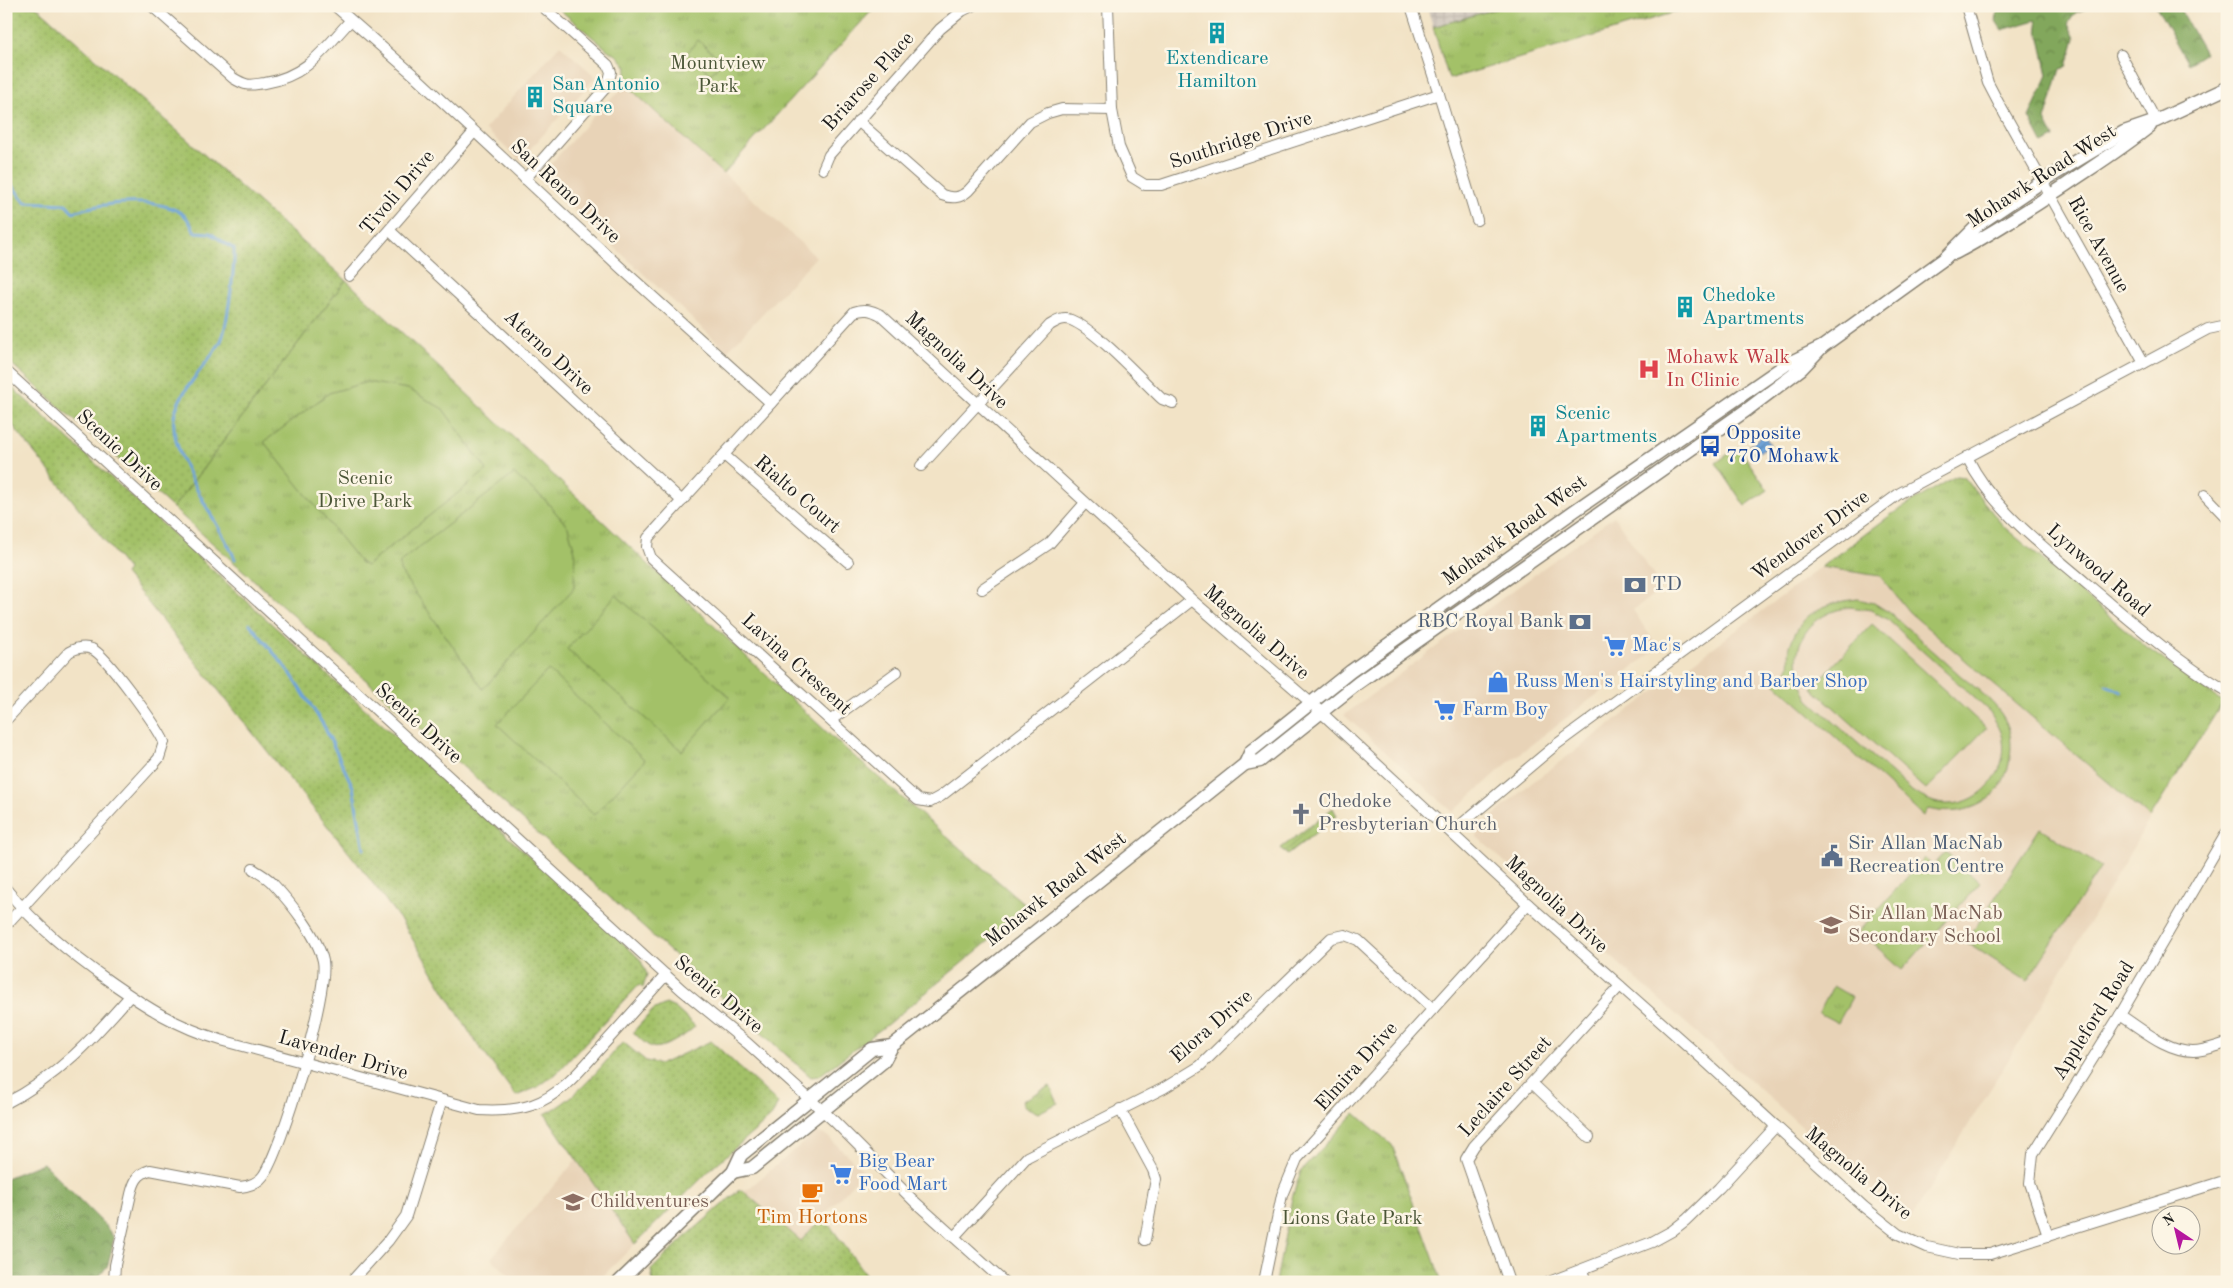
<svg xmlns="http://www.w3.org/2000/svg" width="2233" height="1288" viewBox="0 0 2233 1288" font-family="'Old Standard TT',serif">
  <defs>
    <pattern id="industrial-grid" width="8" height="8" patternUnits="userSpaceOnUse" patternTransform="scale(1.25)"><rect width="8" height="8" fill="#cbc2b8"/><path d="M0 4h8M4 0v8" fill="none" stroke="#aea69e"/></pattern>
    <pattern id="grass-dots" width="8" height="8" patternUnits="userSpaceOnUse" patternTransform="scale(1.25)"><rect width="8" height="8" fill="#a3c168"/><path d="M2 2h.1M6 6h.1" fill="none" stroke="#8ca55a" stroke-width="1.8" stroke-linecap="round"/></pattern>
    <pattern id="forest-crowns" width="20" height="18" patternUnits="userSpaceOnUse" patternTransform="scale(1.25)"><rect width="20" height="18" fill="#82a75c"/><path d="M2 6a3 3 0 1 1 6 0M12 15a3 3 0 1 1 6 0" fill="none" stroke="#6a874b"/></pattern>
    <pattern id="park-tufts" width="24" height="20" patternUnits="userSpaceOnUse" patternTransform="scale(1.25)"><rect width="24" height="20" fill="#a3c168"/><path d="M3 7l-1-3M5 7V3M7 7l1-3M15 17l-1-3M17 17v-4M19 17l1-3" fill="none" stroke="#8ca55a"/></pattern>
    <pattern id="garden-furrows" width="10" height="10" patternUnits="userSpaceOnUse" patternTransform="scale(1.25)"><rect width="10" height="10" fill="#a3c168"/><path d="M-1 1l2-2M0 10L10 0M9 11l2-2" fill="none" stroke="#8ca55a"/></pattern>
    <pattern id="water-waves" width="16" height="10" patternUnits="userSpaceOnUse" patternTransform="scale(1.25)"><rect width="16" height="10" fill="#6ca3da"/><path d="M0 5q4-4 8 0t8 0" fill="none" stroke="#5884b0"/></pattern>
  </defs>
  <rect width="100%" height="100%" fill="#fcf5e5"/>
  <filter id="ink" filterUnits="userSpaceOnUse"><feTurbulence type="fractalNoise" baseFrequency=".02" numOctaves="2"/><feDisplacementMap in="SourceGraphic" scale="10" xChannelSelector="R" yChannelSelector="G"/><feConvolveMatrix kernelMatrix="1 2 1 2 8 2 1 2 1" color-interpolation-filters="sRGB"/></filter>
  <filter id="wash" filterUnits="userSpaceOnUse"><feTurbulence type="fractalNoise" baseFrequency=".0096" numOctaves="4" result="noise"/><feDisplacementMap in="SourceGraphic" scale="20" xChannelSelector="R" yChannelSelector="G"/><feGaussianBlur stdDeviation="1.12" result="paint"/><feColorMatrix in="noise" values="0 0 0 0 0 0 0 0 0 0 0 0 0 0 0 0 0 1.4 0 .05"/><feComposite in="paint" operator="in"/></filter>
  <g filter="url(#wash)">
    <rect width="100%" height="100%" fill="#f2e3c6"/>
    <g fill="#e8d3b7">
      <polygon points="560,45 596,77 520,160 485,129"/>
      <polygon points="624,83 816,257 727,351 543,181 541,175 606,102 618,94"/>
      <polygon points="1614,516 1662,588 1633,610 1658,648 1511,760 1453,812 1344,715"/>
      <polygon points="1821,567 1880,576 1909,612 2150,818 2037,1013 1909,1222 1477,837 1477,830 1525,788"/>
      <polygon points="816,1132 827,1136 864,1171 801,1241 742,1190 748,1189"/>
      <polygon points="576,1160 635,1244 597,1282 516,1282 491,1258"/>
    </g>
    <polygon fill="url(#industrial-grid)" points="1427,6 1506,6 1433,27"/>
    <g fill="url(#grass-dots)" stroke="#606e42">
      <polygon points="6,6 36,6 346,280 173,508 6,359"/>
      <polygon points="6,382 408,748 554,878 640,959 647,974 643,988 639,985 558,1072 538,1087 516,1096 473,1038 402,922 362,869 125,574 128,570 6,417"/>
      <path d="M 666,1004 L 675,1008 L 695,1026 C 689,1034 661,1051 652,1047 C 645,1045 639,1037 633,1032 L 653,1010 Z"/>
      <path d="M 711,1041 L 778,1103 L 772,1116 L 712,1168 L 635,1244 L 545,1114 C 577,1098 599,1069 623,1042 L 646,1061 L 661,1064 Z"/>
      <polygon points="742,1190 801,1241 823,1216 871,1282 653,1282 651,1270 683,1239 738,1191"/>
    </g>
    <g fill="url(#forest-crowns)" stroke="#4f623c">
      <polygon points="1998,6 2093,6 2075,13 2068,24 2075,38 2067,67 2060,69 2045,120 2054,138 2043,144 2029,117 2048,75 2036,20 2002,30 1996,21"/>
      <polygon points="2156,6 2178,6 2205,53 2188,64"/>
      <polygon points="43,1163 105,1225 114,1238 108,1265 95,1282 6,1282 6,1178"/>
    </g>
    <g fill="url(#park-tufts)" stroke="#606e42">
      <polygon points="564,6 876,6 723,174 624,83 627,67 618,56 609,51 560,10"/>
      <polygon points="1506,6 1680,6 1682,10 1449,79 1433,27"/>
      <polygon points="346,280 832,737 1029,908 889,1023 819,1076 811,1077 173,508"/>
      <polygon points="1956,476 1964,477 2004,527 2147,648 2223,702 2150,818 1909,612 1880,576 1821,567 1892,514"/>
      <polygon points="1833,986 1852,997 1838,1023 1819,1013"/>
      <polygon points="1050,1086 1058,1103 1038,1113 1024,1106 1022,1101"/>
      <polygon points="1355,1113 1392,1145 1442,1282 1276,1282 1292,1198 1301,1171"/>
    </g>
    <polygon fill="url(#garden-furrows)" stroke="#606e42" points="1333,808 1337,816 1287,855 1281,848"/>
    <g fill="#a3c168" stroke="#606e42" fill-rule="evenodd">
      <polygon points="698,40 722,61 711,74 687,53"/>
      <polygon points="367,382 408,389 443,409 487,470 366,566 360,562 264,442 329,393"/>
      <polygon points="1738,447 1768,490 1745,506 1716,463"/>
      <polygon points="514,474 545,500 568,527 575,552 574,588 483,689 400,571 400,562"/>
      <polygon points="616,595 730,697 682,751 567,649"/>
      <path d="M 1858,599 L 1874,603 L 1890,613 C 1914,634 1938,655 1961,676 C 1977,689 1997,703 2006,722 C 2016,742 2010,777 1995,793 C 1977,811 1952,815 1928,809 L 1923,816 L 1775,683 C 1779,679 1786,674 1788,669 C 1791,663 1788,653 1790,646 C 1801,611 1825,603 1858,599 ZM 1850,607 L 1871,610 L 1888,620 L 1990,712 C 1995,721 2002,730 2003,740 C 2008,771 1982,804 1949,804 C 1936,805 1924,798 1913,792 L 1809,700 C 1784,657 1800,615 1850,607 Z"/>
      <polygon points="1872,624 1986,728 1926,790 1812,688"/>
      <polygon points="548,670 645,760 594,815 497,724"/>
      <polygon points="2040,828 2101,867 2027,981 1966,942"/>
      <polygon points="1946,852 1980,883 1902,970 1859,931 1924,858 1933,866"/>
    </g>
    <polygon fill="url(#water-waves)" stroke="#44607b" points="1764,435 1770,444 1754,456 1747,447"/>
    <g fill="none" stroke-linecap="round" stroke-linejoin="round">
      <g stroke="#6ca3da" stroke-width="3">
        <polyline points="2019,7 2020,6"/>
        <path d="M 6,178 L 25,202 L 66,204 L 73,212 C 101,203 161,195 185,216 C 189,220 192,227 195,232 L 210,233 L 234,249 C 235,265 227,331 220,343 C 207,364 177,394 174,417 C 169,457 219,522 235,559"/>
        <polyline points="250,624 291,674 324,726 353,787 364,849"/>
        <polyline points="2106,685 2122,692"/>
      </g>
    </g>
  </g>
  <g filter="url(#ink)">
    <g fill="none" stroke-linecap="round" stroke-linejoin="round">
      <g stroke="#878071" stroke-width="12">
        <g id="minor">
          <path d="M 152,6 L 233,78 C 248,87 249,85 265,83 C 307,76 323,50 350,21"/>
          <polyline points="335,6 416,77 622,269 771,403"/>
          <polyline points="1108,6 1112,110 1119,147 1132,177 1145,185 1161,185 1439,94 1411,6"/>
          <polyline points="1966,6 1988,83 1999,104 2144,363"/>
          <polyline points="2121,55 2156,121"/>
          <polyline points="1439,94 1477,220"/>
          <path d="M 858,121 L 942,195 C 953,199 960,198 968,191 L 1030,122 L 1048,113 L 1062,109 L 1112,110"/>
          <polyline points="823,169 829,155 940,29 962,11 972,6"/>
          <polyline points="525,179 608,85 611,72 608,65 542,6"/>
          <polyline points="390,231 682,501"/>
          <polyline points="349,276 474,132"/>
          <polyline points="6,371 682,990 747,1043 834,1121 915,1202 1004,1282"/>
          <polyline points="724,455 848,562"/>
          <path d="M 1967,457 C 1993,510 2042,545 2086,583 C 2131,621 2176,661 2227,691"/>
          <path d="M 921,466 L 1050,325 C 1057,321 1063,317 1071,320 C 1096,330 1141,379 1162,399 L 1173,403"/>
          <polyline points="2205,495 2227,518"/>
          <polyline points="982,589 1049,544 1085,503"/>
          <path d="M 1192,600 L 941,796 L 930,802 L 918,800 L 651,558 L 647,547 L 648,538 L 854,312 C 865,308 871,310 881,315 L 1192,600 L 1311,703 L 1528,904 L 1707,1063 L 1864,1207 L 1898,1234 L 1927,1247 L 1959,1254 L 1990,1254 L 2227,1180"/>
          <path d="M 6,720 L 69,652 C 76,648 84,646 92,649 C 106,655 157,726 164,742 L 159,758 L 153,765 L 6,925"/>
          <polyline points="831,720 897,672"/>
          <polyline points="1452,832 1557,744 1900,493 2208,329 2227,325"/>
          <path d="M 6,889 C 36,926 71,954 109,981 C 146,1007 177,1027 221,1040 L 479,1110 C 497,1111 514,1111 532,1105 C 563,1094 583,1067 604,1044 C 625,1021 645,998 666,975"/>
          <path d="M 2120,1015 C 2142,1029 2166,1051 2193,1051 C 2204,1051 2216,1046 2227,1043"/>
          <polyline points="1532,1083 1589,1137"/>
          <path d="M 6,1103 C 57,1078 93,1038 130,996"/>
          <polyline points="1120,1109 1153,1170 1156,1179 1145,1240"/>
          <polyline points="2048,1236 2030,1183 2033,1154 2120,1015 2227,832"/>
          <polyline points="954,1237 1027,1157 1164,1088 1200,1066 1331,938 1345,935 1358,940 1433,1009"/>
          <polyline points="1583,1270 1587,1282"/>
          <path d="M 114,1282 L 115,1265 L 131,1194 C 134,1182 137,1174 150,1170 L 240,1187 C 249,1186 257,1184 263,1176 C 282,1150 329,991 323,961 C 318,937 291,903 274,885 C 269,878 260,874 253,869"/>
          <polyline points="351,1282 388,1241 406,1216 441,1102"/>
          <polyline points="1264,1282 1282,1195 1297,1159 1528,904"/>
          <polyline points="1509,1282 1466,1159 1474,1146 1620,986"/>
          <polyline points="1549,1282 1652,1242 1672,1231 1686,1220 1719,1188 1776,1126"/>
        </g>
      </g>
      <g stroke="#878071" stroke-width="15">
        <g id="major">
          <path d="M 1955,253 C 1994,233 2029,209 2066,185 C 2094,166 2123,148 2150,126"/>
          <polyline points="1245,764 1260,761 1358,683 1748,409 1801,369 1822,347 1944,259 1979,224 2043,181 2124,132 2156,121 2227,88"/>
          <polyline points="733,1172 752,1168 884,1061 892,1046 1245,764 1251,751 1351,671 1574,511 1787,364 1822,347"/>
          <polyline points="619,1282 733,1172 741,1155 872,1049 892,1046"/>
        </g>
      </g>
      <use href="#minor" stroke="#fff" stroke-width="10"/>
      <use href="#major" stroke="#fff" stroke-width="12"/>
    </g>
  </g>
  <defs>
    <g id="building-bare" transform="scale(1.725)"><path d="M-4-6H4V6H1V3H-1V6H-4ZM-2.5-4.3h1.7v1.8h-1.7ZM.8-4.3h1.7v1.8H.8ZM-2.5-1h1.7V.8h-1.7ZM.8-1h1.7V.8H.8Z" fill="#0f9aa8" stroke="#fcf5e5" stroke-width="2.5" paint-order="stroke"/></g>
    <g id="hospital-bare" transform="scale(1.725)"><path d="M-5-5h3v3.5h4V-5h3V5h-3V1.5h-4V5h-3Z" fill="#e0444e" stroke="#fcf5e5" stroke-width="2.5" paint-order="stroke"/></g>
    <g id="bus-bare" transform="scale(1.725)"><path d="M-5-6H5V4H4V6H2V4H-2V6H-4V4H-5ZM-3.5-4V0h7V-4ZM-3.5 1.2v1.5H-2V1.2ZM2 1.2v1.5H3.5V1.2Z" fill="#1a4fb4" stroke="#fcf5e5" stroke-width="2.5" paint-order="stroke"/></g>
    <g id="bank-bare" transform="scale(1.725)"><path d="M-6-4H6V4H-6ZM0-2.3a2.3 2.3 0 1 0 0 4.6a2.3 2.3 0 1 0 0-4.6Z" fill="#5c6f8a" stroke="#fcf5e5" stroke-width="2.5" paint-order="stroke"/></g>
    <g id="supermarket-bare" transform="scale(1.725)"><path d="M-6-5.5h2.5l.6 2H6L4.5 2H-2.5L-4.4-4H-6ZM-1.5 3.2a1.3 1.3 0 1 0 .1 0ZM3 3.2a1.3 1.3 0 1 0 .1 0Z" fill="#3f7fe0" stroke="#fcf5e5" stroke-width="2.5" paint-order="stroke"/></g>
    <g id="shop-bare" transform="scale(1.725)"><path d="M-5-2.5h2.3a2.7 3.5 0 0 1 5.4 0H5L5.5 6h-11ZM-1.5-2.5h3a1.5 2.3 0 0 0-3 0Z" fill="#3f7fe0" stroke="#fcf5e5" stroke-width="2.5" paint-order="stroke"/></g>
    <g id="church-bare" transform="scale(1.725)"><path d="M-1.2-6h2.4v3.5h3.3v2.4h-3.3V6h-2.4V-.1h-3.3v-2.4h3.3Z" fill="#6b7280" stroke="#fcf5e5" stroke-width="2.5" paint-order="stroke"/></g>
    <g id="civic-bare" transform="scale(1.725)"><path d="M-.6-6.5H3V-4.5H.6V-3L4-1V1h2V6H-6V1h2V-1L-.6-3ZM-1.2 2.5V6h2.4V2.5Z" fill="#5c6f8a" stroke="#fcf5e5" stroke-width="2.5" paint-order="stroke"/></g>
    <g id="school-bare" transform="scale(1.725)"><path d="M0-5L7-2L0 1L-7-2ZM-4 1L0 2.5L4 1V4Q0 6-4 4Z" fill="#8d6e63" stroke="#fcf5e5" stroke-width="2.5" paint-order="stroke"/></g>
    <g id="cafe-bare" transform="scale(1.725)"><path d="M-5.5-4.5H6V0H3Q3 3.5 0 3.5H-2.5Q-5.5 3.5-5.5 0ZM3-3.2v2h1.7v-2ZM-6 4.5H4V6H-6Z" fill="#e8710a" stroke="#fcf5e5" stroke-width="2.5" paint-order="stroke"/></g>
  </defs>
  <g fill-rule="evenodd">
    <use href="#building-bare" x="1217" y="33"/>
    <use href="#building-bare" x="535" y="97"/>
    <use href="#building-bare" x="1685" y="307"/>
    <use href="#hospital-bare" x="1649" y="369"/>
    <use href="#building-bare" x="1538" y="426"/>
    <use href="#bus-bare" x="1710" y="446"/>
    <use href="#bank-bare" x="1635" y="585"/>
    <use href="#bank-bare" x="1580" y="622"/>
    <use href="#supermarket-bare" x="1615" y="646"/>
    <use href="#shop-bare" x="1498" y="682"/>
    <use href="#supermarket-bare" x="1445" y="710"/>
    <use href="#church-bare" x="1301" y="814"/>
    <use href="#civic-bare" x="1832" y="856"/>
    <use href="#school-bare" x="1831" y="925"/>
    <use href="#supermarket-bare" x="841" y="1174"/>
    <use href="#cafe-bare" x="812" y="1192"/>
    <use href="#school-bare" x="573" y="1202"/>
  </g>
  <g text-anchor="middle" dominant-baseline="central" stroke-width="5" stroke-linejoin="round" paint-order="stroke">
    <g font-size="20" fill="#0d838f" stroke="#fcf5e5" text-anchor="start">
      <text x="1217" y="59" text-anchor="middle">Extendicare<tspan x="1217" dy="23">Hamilton</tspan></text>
      <text x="552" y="85">San Antonio<tspan x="552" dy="23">Square</tspan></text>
      <text x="1702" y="296">Chedoke<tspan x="1702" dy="23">Apartments</tspan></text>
      <text x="1555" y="414">Scenic<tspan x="1555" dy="23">Apartments</tspan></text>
    </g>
    <g font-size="20" fill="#4b5637" stroke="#fcf5e5">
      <text x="718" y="64">Mountview<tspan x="718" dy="23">Park</tspan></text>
      <text x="365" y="479">Scenic<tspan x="365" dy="23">Drive Park</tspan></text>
      <text x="1352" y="1219">Lions Gate Park</text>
    </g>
    <g font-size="20" fill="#1c1c1c" stroke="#fcf5e5">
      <text transform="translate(869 82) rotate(-48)">Briarose Place</text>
      <text transform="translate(1241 141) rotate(-18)">Southridge Drive</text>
      <text transform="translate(2042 177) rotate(-33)">Mohawk Road West</text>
      <text transform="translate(565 192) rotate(43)">San Remo Drive</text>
      <text transform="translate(398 193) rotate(-50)">Tivoli Drive</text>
      <text transform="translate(2098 245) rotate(61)">Rice Avenue</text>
      <text transform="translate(548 353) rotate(43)">Aterno Drive</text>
      <text transform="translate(956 361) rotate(43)">Magnolia Drive</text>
      <text transform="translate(119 451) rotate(43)">Scenic Drive</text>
      <text transform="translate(797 495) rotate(41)">Rialto Court</text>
      <text transform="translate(1515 531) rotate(-36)">Mohawk Road West</text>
      <text transform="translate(1811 536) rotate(-36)">Wendover Drive</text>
      <text transform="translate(2098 571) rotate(41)">Lynwood Road</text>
      <text transform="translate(1256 633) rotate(41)">Magnolia Drive</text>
      <text transform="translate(796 665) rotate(42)">Lavina Crescent</text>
      <text transform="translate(418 724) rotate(42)">Scenic Drive</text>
      <text transform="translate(1056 890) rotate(-38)">Mohawk Road West</text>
      <text transform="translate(1556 905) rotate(43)">Magnolia Drive</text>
      <text transform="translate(718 995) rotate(40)">Scenic Drive</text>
      <text transform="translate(2094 1021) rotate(-58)">Appleford Road</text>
      <text transform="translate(1212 1027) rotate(-41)">Elora Drive</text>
      <text transform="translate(343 1056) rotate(16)">Lavender Drive</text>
      <text transform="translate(1357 1067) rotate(-48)">Elmira Drive</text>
      <text transform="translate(1506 1087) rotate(-48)">Leclaire Street</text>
      <text transform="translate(1858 1174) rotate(40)">Magnolia Drive</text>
    </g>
    <g font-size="20" fill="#be3a42" stroke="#fcf5e5" text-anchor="start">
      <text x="1666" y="358">Mohawk Walk<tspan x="1666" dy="23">In Clinic</tspan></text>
    </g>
    <g font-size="20" fill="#164399" stroke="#fcf5e5" text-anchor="start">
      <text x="1726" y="434">Opposite<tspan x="1726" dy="23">770 Mohawk</tspan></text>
    </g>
    <g font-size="20" fill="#4e5e75" stroke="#fcf5e5" text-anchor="start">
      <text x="1652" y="585">TD</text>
      <text x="1564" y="622" text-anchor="end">RBC Royal Bank</text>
      <text x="1848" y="844">Sir Allan MacNab<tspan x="1848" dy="23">Recreation Centre</tspan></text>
    </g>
    <g font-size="20" fill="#366cbe" stroke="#fcf5e5" text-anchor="start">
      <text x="1632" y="646">Mac's</text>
      <text x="1515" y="682">Russ Men's Hairstyling and Barber Shop</text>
      <text x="1462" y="710">Farm Boy</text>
      <text x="858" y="1162">Big Bear<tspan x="858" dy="23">Food Mart</tspan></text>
    </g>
    <g font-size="20" fill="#5b616d" stroke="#fcf5e5" text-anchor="start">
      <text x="1318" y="802">Chedoke<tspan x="1318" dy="23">Presbyterian Church</tspan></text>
    </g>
    <g font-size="20" fill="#785e54" stroke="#fcf5e5" text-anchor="start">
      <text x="1848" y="914">Sir Allan MacNab<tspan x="1848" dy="23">Secondary School</tspan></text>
      <text x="590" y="1202">Childventures</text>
    </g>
    <g font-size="20" fill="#c56008" stroke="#fcf5e5">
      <text x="812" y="1218">Tim Hortons</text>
    </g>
  </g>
  <rect width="2233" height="1288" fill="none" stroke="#fcf5e5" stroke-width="25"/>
  <g transform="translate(2176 1230) rotate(325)"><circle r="24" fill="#fcf5e5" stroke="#a29e95"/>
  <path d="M0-4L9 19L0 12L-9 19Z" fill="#b5179e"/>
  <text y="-8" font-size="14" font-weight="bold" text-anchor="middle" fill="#1c1c1c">N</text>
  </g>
</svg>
